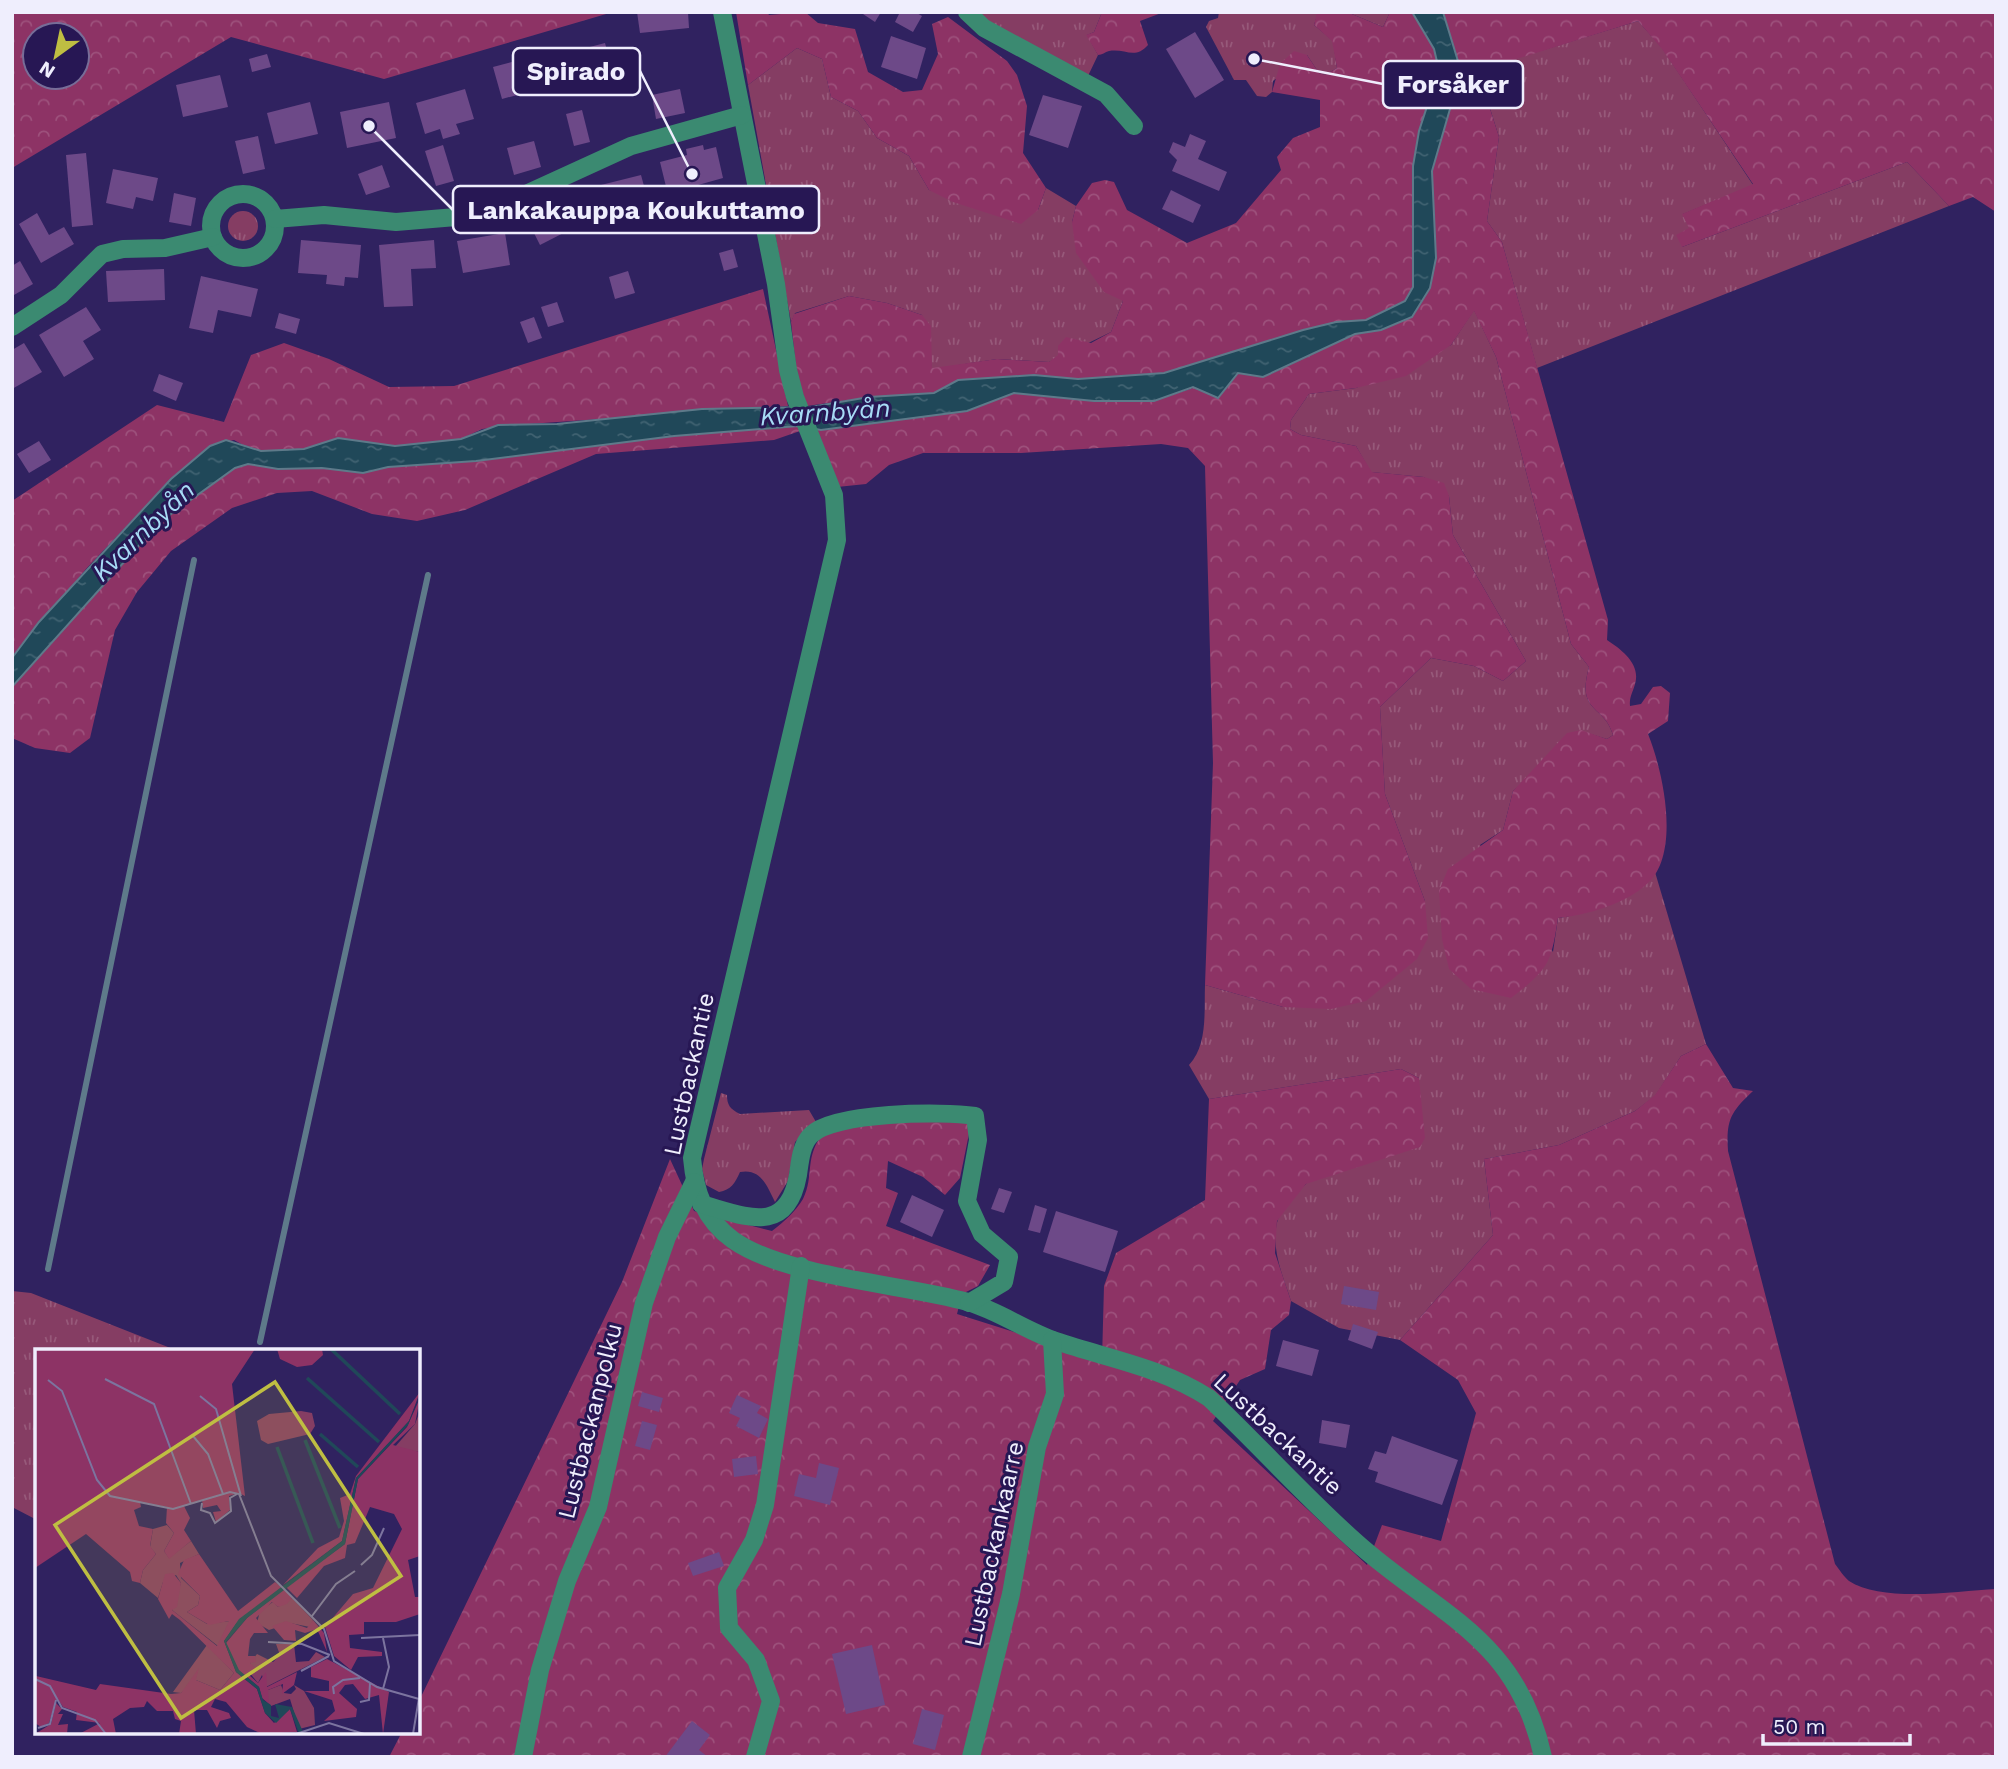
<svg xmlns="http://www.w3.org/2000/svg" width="2008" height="1769" viewBox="0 0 2008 1769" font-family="'Work Sans',sans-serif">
  <defs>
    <pattern id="grass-tufts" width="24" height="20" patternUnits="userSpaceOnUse" patternTransform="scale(1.75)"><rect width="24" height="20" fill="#853d63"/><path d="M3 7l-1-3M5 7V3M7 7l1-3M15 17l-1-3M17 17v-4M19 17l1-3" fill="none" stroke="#97597a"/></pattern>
    <pattern id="forest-crowns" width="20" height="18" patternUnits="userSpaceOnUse" patternTransform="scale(1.75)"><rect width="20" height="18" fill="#8d3365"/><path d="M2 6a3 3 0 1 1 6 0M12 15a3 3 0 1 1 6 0" fill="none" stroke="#9d517c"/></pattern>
    <pattern id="water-ripples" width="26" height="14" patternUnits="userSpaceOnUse" patternTransform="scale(1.75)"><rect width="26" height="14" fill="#204859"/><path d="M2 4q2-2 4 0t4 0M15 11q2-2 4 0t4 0" fill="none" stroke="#416372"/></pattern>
  </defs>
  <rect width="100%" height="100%" fill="#302260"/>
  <g fill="url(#grass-tufts)">
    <polygon points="977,12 1102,12 1094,32 1087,35 1098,55 1087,78 1009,37"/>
    <polygon points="1219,12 1318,12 1314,25 1333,41 1337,68 1325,75 1319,73 1307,55 1273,81 1272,92 1266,97 1257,96 1246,80 1234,80 1206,27 1209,21 1218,18"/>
    <polygon points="1347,12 1390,12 1383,27"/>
    <polygon points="1638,21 1662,48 1753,185 1683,214 1690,228 1682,247 1907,162 1949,206 1537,368 1502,242 1487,221 1499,137 1478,70"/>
    <polygon points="797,48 822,59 831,97 858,111 877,138 909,156 929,190 1038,210 1046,188 1076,206 1072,222 1123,301 1111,332 1049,362 997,359 932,369 922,315 887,303 849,296 795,313 791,322 748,85"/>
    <circle cx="243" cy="226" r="15"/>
    <path d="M 1474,310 L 1496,357 L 1571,644 L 1589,667 C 1576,714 1604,704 1613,735 L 1607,739 L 1581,731 L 1513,791 L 1503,830 L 1480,845 L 1553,952 L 1558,918 C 1585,915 1641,895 1655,872 L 1706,1044 L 1681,1056 L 1655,1096 L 1635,1111 L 1559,1145 L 1484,1159 L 1493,1235 L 1400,1340 L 1339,1328 L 1291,1301 C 1283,1276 1271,1250 1277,1223 C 1282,1198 1394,1101 1419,1078 L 1401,1069 L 1209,1099 L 1189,1065 C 1208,1045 1204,1011 1205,985 L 1283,1007 L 1425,901 L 1385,794 L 1380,707 L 1431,658 L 1474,666 L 1503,681 L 1526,661 L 1453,535 L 1449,496 L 1424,477 L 1371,472 L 1356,446 L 1301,435 L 1290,429 L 1291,420 L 1309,394 L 1356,388 L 1451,345 Z"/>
    <path d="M 721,1093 L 727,1095 C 727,1105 730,1109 740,1114 L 809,1110 L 816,1122 L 795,1142 L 788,1181 L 775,1202 C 767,1186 761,1168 740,1172 C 735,1183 731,1190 719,1192 L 706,1185 L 702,1169 L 704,1159 Z"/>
    <polygon points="12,1291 31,1293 178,1351 37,1351 37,1520 12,1507"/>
  </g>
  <g fill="url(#forest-crowns)" fill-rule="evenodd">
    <path d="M 12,12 L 613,12 L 384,79 L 231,37 L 12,168 ZM 77,35 L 77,77 L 35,77 L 35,35 Z"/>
    <polygon points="736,12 767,12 769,15 805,12 818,23 855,29 868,72 903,92 922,90 938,54 932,24 948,17 1007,61 1017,75 1027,106 1023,153 1046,188 1038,210 1021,224 953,202 929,190 909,156 877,138 858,111 831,97 822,59 797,48 748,85"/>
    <path d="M 1102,12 L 1164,12 L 1140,21 L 1148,45 C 1135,60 1125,48 1109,51 C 1105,52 1102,55 1098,55 L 1086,35 L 1094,32 Z"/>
    <polygon points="1317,12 1347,12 1383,27 1390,12 1412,12 1434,49 1439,70 1419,131 1413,166 1415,265 1413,287 1405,301 1366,320 1336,322 1303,330 1164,373 1078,379 1034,375 958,380 934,393 869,397 807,406 797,376 791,322 794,314 849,296 887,303 922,315 931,326 932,368 997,359 1049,362 1058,355 1058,346 1066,337 1091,343 1111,332 1123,301 1104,292 1076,253 1072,222 1076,206 1092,183 1105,180 1114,182 1127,210 1187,243 1236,223 1281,170 1277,157 1293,138 1320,127 1320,100 1272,92 1280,64 1294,51 1307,55 1319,73 1325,75 1337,68 1332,41 1314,25"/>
    <path d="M 1443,12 L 1996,12 L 1996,212 L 1973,197 L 1949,206 L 1907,162 L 1682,247 L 1676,235 L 1689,228 L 1682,214 L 1753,184 L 1662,49 L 1638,21 L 1478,71 L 1499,137 L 1487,221 L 1502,242 L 1608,620 L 1607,640 C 1622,650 1641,664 1635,684 C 1633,692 1629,697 1630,706 L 1641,704 L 1653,687 L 1661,686 L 1670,693 L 1668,721 L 1648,734 C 1663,771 1681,852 1648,883 C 1626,904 1587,915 1558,918 C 1551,965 1548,969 1511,998 L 1471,989 L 1449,969 L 1442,939 L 1439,891 L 1448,869 L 1503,830 L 1513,791 L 1567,733 L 1581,730 L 1607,739 L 1613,735 C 1604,704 1576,714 1589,667 L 1571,644 L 1496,357 L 1474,311 L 1451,345 L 1406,376 L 1356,388 L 1309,394 L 1291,420 L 1290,429 L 1301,435 L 1356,446 L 1372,472 L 1424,477 L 1444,483 L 1449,496 L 1453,535 L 1526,661 L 1503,681 L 1474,666 L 1431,658 L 1380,707 L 1385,794 L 1425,901 L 1428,938 L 1417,959 L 1366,1001 L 1331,1009 L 1283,1007 L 1205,985 L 1213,763 L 1205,466 L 1188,448 L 1161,444 L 1021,453 L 923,453 L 889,465 L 866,484 L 837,487 L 813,428 L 967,411 L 1014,393 L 1094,401 L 1154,401 L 1238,373 L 1264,377 L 1355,334 L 1381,330 L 1412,317 L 1430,288 L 1436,258 L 1432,171 L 1461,71 Z"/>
    <polygon points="763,289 788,406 514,425 482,429 461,439 395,446 338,438 304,449 261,451 252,450 234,440 210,446 171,479 86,569 12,658 12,501 157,405 224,422 251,355 284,343 329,359 389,387 454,386"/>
    <polygon points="798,426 800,431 774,440 596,454 465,510 417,521 372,514 312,491 277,493 232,508 171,551 137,592 115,630 90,738 70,753 35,748 12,738 12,687 160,522 235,468 248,464 278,469 322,468 363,473 388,467 476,461 674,436"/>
    <path d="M 1706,1044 L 1733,1088 L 1753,1091 C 1731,1112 1726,1119 1728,1151 L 1835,1564 C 1839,1569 1844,1577 1849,1581 C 1882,1603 1957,1591 1996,1589 L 1996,1757 L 389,1757 L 402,1732 L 418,1732 L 418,1703 L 622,1282 L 670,1159 L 694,1211 L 772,1231 C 784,1222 795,1212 803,1199 C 815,1175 803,1157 825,1131 L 948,1115 L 971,1124 L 960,1178 L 945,1195 L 923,1177 L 888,1161 L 886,1188 L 898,1193 L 886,1226 L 990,1265 L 978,1286 L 962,1294 L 957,1314 L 1102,1360 L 1104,1286 L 1116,1253 L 1205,1200 L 1209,1099 L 1401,1069 L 1419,1078 L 1425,1138 L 1420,1147 L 1306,1184 L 1277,1221 L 1275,1253 L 1291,1301 L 1289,1315 L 1271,1330 L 1265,1369 L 1240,1380 L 1213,1421 L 1367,1565 L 1382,1525 L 1441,1541 L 1476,1413 L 1458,1380 L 1400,1340 L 1493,1235 L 1484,1159 L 1559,1145 L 1635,1111 L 1655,1095 L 1681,1056 Z"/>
  </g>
  <polygon fill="url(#water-ripples)" stroke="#5e7a8a" stroke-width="2" points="1412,12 1443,12 1461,71 1432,171 1436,258 1430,288 1412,317 1381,330 1355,334 1263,377 1238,373 1218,398 1193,387 1154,401 1094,401 1014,393 967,411 821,430 798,426 674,436 476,461 388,467 363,473 322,468 278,469 248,464 235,468 160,522 12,687 12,658 39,622 171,479 210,446 226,440 261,451 304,449 338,438 395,446 461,439 498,425 557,424 702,409 811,407 869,397 934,393 958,380 1034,375 1078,379 1164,373 1303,330 1336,322 1366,320 1405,301 1413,287 1413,166 1419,131 1439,70 1434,49"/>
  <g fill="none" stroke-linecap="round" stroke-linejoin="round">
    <g stroke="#5e7a8a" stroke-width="6">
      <polyline points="48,1269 194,560"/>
      <polyline points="260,1342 428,575"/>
    </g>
  </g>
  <g fill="#6d4988">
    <polygon points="637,12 688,12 689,28 640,33"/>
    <polygon points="860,12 881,12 875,22"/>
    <polygon points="900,12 915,12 922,16 913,32 895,22"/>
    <polygon points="1195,32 1224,80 1195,98 1166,49"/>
    <polygon points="891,36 926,48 917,79 881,67"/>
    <polygon points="605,43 614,77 609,78 611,86 594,91 592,81 572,86 563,54"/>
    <polygon points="267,54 271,67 252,72 249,59"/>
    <polygon points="538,55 547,87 502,99 493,67"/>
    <polygon points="220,75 228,107 183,117 176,85"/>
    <polygon points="465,89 474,119 456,124 460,134 443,139 440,129 425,134 416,103"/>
    <polygon points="680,89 685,113 656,119 652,95"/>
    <polygon points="1043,95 1082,106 1068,148 1029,135"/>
    <polygon points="310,102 318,134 275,144 267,113"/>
    <polygon points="389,102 396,138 347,148 340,112"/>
    <polygon points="582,110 590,142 574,146 566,114"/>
    <polygon points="1190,134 1206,141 1198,159 1227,172 1219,191 1172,171 1177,160 1169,152 1173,142 1185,147"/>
    <polygon points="258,136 265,169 243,174 235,141"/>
    <polygon points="534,141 541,167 514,175 507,148"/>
    <polygon points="443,145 454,181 436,186 425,151"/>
    <polygon points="703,145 704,150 716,147 723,178 691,187 695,202 671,207 660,162 687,155 686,149"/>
    <polygon points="86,153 93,225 72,227 66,155"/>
    <polygon points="382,165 390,187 366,195 358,174"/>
    <polygon points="113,169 158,178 153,201 136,197 133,209 106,203"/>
    <polygon points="641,175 650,208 598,221 589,188"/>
    <polygon points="1171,190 1201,205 1193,223 1162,209"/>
    <polygon points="174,193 196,198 191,226 169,222"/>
    <polygon points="571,199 583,223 540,245 528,221"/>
    <polygon points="37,213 49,235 64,227 74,244 41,263 19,224"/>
    <polygon points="505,233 510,265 463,273 457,241"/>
    <polygon points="301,240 361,245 358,278 345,277 344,286 326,284 327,275 298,273"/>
    <polygon points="434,240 436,268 411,269 413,306 384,307 379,245"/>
    <polygon points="733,249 738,267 724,271 719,253"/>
    <polygon points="20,261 33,284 14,295 12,266"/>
    <polygon points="164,269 165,300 108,302 106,271"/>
    <polygon points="628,271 635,293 615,299 609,277"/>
    <polygon points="201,276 258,289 251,317 218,310 213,333 189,328"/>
    <polygon points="557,302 564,322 548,327 541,307"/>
    <polygon points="86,307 101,330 83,341 94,359 64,377 39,335"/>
    <polygon points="279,313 300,319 296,334 275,328"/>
    <polygon points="534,317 542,338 528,343 520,322"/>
    <polygon points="24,343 42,372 12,389 12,350"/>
    <polygon points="159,374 183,383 176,401 153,391"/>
    <polygon points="39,441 51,460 29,473 17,454"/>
    <polygon points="999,1188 1012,1192 1004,1213 991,1209"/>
    <polygon points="912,1195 944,1210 932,1237 900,1222"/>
    <polygon points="1035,1205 1047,1209 1040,1233 1028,1230"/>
    <polygon points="1056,1211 1118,1231 1105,1272 1043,1252"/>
    <polygon points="1344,1286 1379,1292 1376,1310 1341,1304"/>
    <polygon points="1353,1324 1378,1332 1372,1349 1348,1340"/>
    <polygon points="1283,1340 1319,1350 1312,1376 1276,1366"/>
    <polygon points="642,1392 663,1398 659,1412 638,1406"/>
    <polygon points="737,1395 761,1406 757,1413 768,1419 759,1438 736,1426 740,1418 729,1413"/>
    <polygon points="1322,1420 1350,1425 1346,1448 1319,1443"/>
    <polygon points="642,1421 657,1425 650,1450 635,1446"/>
    <polygon points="1392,1436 1458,1460 1442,1505 1375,1482 1378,1472 1368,1469 1375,1451 1386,1454"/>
    <polygon points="756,1456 758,1474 734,1477 732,1459"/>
    <polygon points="819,1463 839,1468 830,1505 794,1496 799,1474 816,1478"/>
    <polygon points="719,1552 724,1566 693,1576 688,1563"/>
    <polygon points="872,1645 885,1705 846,1714 832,1654"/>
    <polygon points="922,1709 944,1715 935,1750 913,1744"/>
    <polygon points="692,1721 710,1735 699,1750 708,1757 665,1757"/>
  </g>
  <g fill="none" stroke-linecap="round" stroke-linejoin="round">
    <g stroke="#3b8a71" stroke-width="18">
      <path d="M 722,12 L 776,284 L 788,370 L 795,397 L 834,495 L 837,540 L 692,1158 C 695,1192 704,1219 733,1240 C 785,1277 904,1284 968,1302 C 999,1311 1026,1331 1056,1341 C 1109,1359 1161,1367 1209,1398 C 1259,1445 1305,1497 1357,1543 C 1438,1615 1517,1637 1543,1757"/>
      <polyline points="967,12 984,28 1106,94 1134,126"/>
      <circle cx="243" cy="226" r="32"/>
      <polyline points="275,219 324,215 396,222 456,217 513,200 631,146 742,115"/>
      <polyline points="12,327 61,295 102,254 123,249 165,248 213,237"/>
      <path d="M 701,1204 C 745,1216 787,1237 798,1175 C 800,1161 801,1145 811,1135 C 833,1112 943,1111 975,1116 L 978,1140 L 967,1201 L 982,1234 L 1009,1257 L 1004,1282 L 969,1303"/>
      <polyline points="523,1757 540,1670 567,1581 598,1507 644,1303 667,1237 694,1182"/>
      <polyline points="755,1757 771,1701 756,1660 729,1628 727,1588 754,1540 765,1505 801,1266"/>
      <polyline points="971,1757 1011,1594 1037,1447 1055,1394 1052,1340"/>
    </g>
  </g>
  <g text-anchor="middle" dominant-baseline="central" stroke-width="6" stroke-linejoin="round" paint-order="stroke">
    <g font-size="24" fill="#efeefd" stroke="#271754">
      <text transform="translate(689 1074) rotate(-78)">Lustbackantie</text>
      <text transform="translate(590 1421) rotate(-76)">Lustbackanpolku</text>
      <text transform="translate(1278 1434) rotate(43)">Lustbackantie</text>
      <text transform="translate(994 1544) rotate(-78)">Lustbackankaarre</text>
    </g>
    <g font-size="26" font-style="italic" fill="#a7dcf6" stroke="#271754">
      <text transform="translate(825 412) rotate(-4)">Kvarnbyån</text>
      <text transform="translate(143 531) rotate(-44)">Kvarnbyån</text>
    </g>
  </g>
  <g transform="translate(35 1349)">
    <rect width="385" height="385" fill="#302260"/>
    <path d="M 266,62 L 277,64 L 280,77 L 275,85 L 233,95 L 226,91 L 222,72 L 234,65 ZM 385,62 L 385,103 L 359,99 L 380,75 ZM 132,176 L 139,184 L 129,202 L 134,209 L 156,192 L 164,205 L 145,214 L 146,229 L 165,247 L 163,256 L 152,263 L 172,275 L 195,272 L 183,297 L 137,261 L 146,234 L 141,226 L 128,233 L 123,249 L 105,234 L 108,221 L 121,205 L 115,198 L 118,180 ZM 257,249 L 278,271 L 275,278 L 255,274 L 234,281 L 222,274 L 225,262 L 238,253 L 243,258 ZM 241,295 L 259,295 L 261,313 L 274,312 L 281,303 L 290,308 L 231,338 L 227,326 L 223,334 L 213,322 L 218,321 L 215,314 L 222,305 L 238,313 L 245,306 ZM 172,296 L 199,324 L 185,341 L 161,331 L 146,344 L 138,343 ZM 246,336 L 249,344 L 256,345 L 261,340 L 259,336 L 269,342 L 279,359 L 280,376 L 264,380 L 255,350 L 236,357 L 230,350 L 233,341 Z" fill="#853d63"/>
    <path d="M 0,0 L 220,0 L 197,35 L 210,147 L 204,144 L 194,147 L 195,161 L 181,173 L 178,163 L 186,162 L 182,156 L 168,159 L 167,151 L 149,157 L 155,169 L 149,181 L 156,192 L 134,210 L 129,202 L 139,184 L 131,174 L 132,158 L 105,153 L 106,158 L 99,161 L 104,177 L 118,180 L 115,197 L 121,205 L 108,221 L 105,234 L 97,232 L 95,223 L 51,185 L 0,219 ZM 242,0 L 287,0 L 288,6 L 277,16 L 262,18 L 245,10 ZM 385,43 L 374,72 L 321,129 L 307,192 L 248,236 L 283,199 L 304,188 L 309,172 L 305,149 L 315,145 L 321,127 ZM 385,49 L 380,75 L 358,96 L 385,103 L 385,207 L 373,211 L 380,248 L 385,248 L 385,265 L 361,273 L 329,273 L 329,285 L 314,286 L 315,299 L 347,303 L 347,307 L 323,308 L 316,321 L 299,307 L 290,278 L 318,245 L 338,239 L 367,180 L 359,165 L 335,158 L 320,194 L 312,196 L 310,209 L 289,217 L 262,249 L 251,238 L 310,195 L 323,130 L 372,78 ZM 164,205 L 203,262 L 240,233 L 247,238 L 201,275 L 189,292 L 201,323 L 222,340 L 230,364 L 239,374 L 255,360 L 262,383 L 227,385 L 212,378 L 191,353 L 180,350 L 176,358 L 194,364 L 196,369 L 185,372 L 182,379 L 172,361 L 159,361 L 161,385 L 144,385 L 146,372 L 140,370 L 138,362 L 122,362 L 112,352 L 109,358 L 95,359 L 78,370 L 81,385 L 44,385 L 65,374 L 41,371 L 42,363 L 28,358 L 22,349 L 14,374 L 6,378 L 0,374 L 1,327 L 61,341 L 65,335 L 136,345 L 146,344 L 164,319 L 161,331 L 185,341 L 199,324 L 145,271 L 137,265 L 134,270 L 123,250 L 130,225 L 138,224 L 146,234 L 142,258 L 137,261 L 182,297 L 194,272 L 174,276 L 152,263 L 163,256 L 165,247 L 143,225 L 149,211 ZM 249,240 L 257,249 L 252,255 L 243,258 L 237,253 L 221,269 L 233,284 L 219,284 L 215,290 L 213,307 L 220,307 L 221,313 L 215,314 L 221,319 L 213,325 L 223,334 L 231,323 L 232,338 L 290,309 L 262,323 L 259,336 L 247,345 L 248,335 L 233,341 L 234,355 L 227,349 L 224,338 L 203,321 L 191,294 L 212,269 ZM 278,271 L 289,284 L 292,303 L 282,280 L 270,284 L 260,281 L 261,292 L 249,291 L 237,277 L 251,272 L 272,279 ZM 292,310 L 354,343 L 348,385 L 344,346 L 330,350 L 318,335 L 310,336 L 304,344 L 322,360 L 321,368 L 289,372 L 300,362 L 297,351 L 269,342 L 294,342 L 294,332 L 276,328 L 276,318 ZM 21,354 L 27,360 L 23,365 L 28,365 L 23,376 L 33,375 L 32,385 L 0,385 L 16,375 Z" fill="#8d3365"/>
    <path d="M 385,45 L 373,76 L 323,130 L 310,195 L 212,269 L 191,293 L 204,321 L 224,338 L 228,351 L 236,356 L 236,367 L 244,369 L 240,355 L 257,358 L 269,385 L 264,385 L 255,360 L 241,374 L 230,364 L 222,340 L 201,323 L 189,292 L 204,270 L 307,192 L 321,129 L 374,72 Z" fill="#204859"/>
    <path fill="none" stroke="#204859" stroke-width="3.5" d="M 296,0 L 365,65M 272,29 L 344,93M 285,85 L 323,118M 270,91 L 305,179M 242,98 L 278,194"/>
    <path fill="none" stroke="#7c749f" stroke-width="2" d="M 70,30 L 119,55 L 156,155M 13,31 L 27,42 L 62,131 L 75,147 L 138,160 L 195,143 L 204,145 L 236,227 L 289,280 L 299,312 L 342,338 L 384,350M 165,47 L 181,60 L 206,147M 158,87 L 173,105 L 188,145M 167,154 L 166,161 L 175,164 L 180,174 L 196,162 L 195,149 L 202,145M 326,216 L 337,206 L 349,179M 277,267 L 301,235 L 320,222M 326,289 L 385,286M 348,289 L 354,318 L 348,340M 233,293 L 267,295 L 295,306M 266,322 L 294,307M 0,330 L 15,337 L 27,359 L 60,371 L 71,385M 299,345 L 298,338 L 308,331 L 325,329M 325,353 L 334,351 L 335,334M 3,379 L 15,375 L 21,351M 261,385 L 294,374 L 329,385M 378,385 L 384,349"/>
    <path fill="#bfbe42" fill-opacity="0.15" stroke="#bfbe42" stroke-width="3.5" d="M 240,33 L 366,227 L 146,369 L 20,176 Z"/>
    <rect width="385" height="385" fill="none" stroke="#efeefd" stroke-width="3.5"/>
  </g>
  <path fill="none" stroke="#efeefd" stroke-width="2.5" d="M692 174L640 71M1254 59L1383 84M369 126L453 210"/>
  <g fill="#efeefd" stroke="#271754" stroke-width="2.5">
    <circle cx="692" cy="174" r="7"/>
    <circle cx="1254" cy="59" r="7"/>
    <circle cx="369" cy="126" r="7"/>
  </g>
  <g fill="#271754" stroke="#efeefd" stroke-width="2.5">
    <rect x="513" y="48" width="127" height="47" rx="7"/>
    <rect x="1383" y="61" width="140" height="47" rx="7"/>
    <rect x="453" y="186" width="366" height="47" rx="7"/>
  </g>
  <g font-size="26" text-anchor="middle" font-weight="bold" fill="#efeefd">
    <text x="576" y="80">Spirado</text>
    <text x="1453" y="93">Forsåker</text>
    <text x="636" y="219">Lankakauppa Koukuttamo</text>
  </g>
  <rect width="2008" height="1769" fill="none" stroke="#efeefd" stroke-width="28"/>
  <g transform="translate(56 56) rotate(213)"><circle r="33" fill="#271754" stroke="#776d98" stroke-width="2"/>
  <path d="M0-5L12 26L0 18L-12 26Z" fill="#bfbe42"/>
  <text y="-10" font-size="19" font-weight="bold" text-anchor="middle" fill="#efeefd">N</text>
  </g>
  <path d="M1763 1734v10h147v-10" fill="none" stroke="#efeefd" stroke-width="3.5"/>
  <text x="1773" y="1734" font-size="21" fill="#efeefd" stroke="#271754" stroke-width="5" paint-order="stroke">50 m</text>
</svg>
